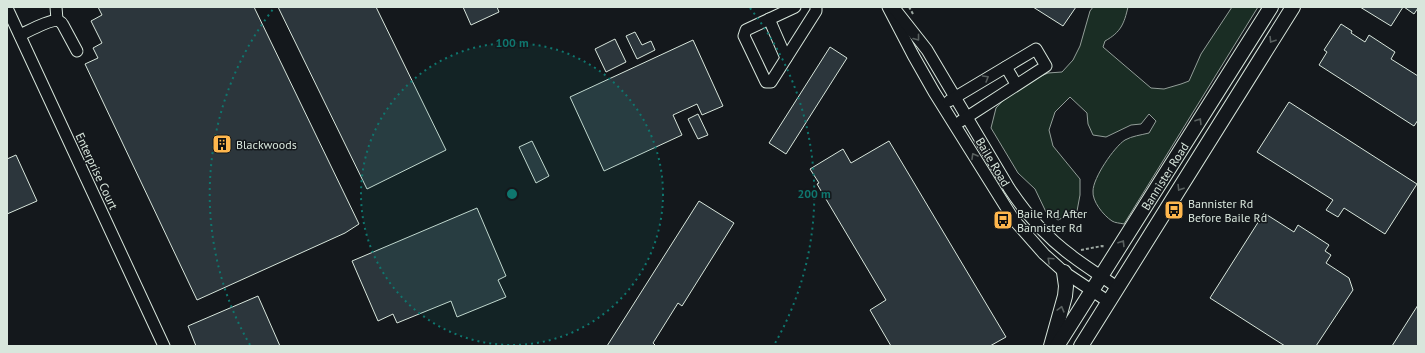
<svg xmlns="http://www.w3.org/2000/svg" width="1425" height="353" viewBox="0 0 1425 353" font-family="'PT Sans',sans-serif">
  <rect width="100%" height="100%" fill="#14181c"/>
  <path fill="#1a2d24" stroke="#939e99" d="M 1093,7 L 1128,7 C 1124,24 1121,32 1105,41 L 1103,47 L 1151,88 L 1164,89 L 1181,84 L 1189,81 L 1201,54 L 1232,7 L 1258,7 L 1124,224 C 1120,223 1115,223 1112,221 C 1103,215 1092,201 1093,191 C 1093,178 1114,147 1125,140 C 1132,136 1141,135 1149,133 L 1156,121 L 1149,114 L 1141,124 L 1131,125 L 1106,137 L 1093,135 L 1088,124 L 1087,113 L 1070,97 L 1055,112 L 1049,130 L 1053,146 L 1080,179 L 1080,195 L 1077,211 L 1058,220 L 1046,212 L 1035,189 L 1018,173 L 991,128 L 996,108 L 1009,94 L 1036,78 L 1048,73 L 1062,72 L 1073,60 L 1080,46 L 1090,11 Z"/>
  <g fill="#2c363c" stroke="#d8e6dc">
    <polygon points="98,7 254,7 359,224 345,233 197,300 85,64 98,58 93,48 102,43 91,21 102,15"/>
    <polygon points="278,7 376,7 446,150 367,189"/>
    <polygon points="463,7 497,7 499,12 471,25"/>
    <polygon points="1033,7 1076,7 1063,26"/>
    <polygon points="1360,7 1403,7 1391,26"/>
    <polygon points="1404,7 1418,7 1418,8 1414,14"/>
    <polygon points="1341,24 1352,31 1351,33 1365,42 1369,35 1395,52 1391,59 1418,76 1418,120 1414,126 1319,65 1327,52 1324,50"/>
    <polygon points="635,32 642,45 651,41 655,50 637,59 626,36"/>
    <polygon points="615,39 626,62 606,72 595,49"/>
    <polygon points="693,40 723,106 702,115 697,104 673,115 682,135 604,171 570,97"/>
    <polygon points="830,47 847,58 786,154 769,143"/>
    <polygon points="1289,102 1417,184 1385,234 1344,208 1338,217 1326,210 1333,200 1257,152"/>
    <polygon points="698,114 708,135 698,139 688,119"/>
    <polygon points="532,141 549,176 536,183 519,147"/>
    <polygon points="889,141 1006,337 990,346 891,346 870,310 886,300 817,184 819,183 810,169 843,149 851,163"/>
    <polygon points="16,155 37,201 7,214 7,159"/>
    <polygon points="699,201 734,223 682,306 678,303 653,343 656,346 607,346"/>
    <polygon points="477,208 506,276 498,280 506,297 457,317 451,301 397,323 393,314 378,321 352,261"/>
    <polygon points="1264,213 1294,232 1298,225 1329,245 1325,251 1331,255 1326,263 1349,278 1353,290 1316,346 1285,346 1210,298"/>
    <polygon points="258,296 280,346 196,346 188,326"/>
    <polygon points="1418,305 1418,346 1392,346"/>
  </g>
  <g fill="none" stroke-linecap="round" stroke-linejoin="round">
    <g stroke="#d8e6dc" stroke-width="13">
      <g id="minor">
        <polyline points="56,7 57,20"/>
        <polyline points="795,7 746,30 744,36 766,82 771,82 816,11 816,7"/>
        <polyline points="888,7 913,55 934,92 1014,220 1044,254 1064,272 1109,302"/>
        <polyline points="7,8 164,346"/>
        <path d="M 894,8 L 927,50 L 1009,188 C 1026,214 1046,237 1072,256 C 1086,267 1103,277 1118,288"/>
        <polyline points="769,19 786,58"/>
        <path d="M 20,35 C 27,32 52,18 59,21 C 61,22 62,23 63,25 L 77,51"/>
        <polyline points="1006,67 1016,84"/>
        <polyline points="949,101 1036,49 1046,66 961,121"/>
      </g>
    </g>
    <g stroke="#d8e6dc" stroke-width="16">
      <g id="major">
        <polyline points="1051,346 1065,296 1066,286 1064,272"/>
        <path id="s1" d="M 1057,346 L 1271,7"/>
        <polyline points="1081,346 1293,7"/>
      </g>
    </g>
    <g stroke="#9da8a2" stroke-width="2" stroke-dasharray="3 2" stroke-linecap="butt">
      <polyline points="909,7 913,14"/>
      <polyline points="1081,250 1102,246 1105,247"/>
    </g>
    <use href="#minor" stroke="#14181c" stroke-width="11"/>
    <use href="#major" stroke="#14181c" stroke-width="14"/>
  </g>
  <defs><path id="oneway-chevron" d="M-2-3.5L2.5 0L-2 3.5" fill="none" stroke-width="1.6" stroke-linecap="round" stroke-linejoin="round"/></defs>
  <g stroke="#59605f">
    <use href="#oneway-chevron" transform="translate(917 38) rotate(52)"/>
    <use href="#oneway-chevron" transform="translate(1272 40) rotate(122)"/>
    <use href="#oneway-chevron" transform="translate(986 78) rotate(-31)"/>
    <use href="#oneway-chevron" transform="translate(1199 121) rotate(-58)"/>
    <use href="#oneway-chevron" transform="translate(974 156) rotate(-120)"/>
    <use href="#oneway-chevron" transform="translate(1180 188) rotate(122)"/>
    <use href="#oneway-chevron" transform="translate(1122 243) rotate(-58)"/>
    <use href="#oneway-chevron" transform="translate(1050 260) rotate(-137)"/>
    <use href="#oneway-chevron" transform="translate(1061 309) rotate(-75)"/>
  </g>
  <circle cx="512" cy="194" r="151" fill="#0f766e" fill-opacity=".12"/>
  <g fill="none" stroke="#0f766e" stroke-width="2" stroke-dasharray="2 4">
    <circle cx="512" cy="194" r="151"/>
    <path d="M250 345A302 302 0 0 1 274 8M750 8A302 302 0 0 1 774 345"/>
  </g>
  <defs>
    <g id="building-square" transform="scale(1)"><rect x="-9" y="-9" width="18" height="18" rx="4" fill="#ffb74d" stroke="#14181c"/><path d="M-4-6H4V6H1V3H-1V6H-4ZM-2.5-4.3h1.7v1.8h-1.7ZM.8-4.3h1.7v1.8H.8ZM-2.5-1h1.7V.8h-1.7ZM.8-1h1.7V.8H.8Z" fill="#111"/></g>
    <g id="bus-square" transform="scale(1)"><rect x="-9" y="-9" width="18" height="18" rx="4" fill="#ffb74d" stroke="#14181c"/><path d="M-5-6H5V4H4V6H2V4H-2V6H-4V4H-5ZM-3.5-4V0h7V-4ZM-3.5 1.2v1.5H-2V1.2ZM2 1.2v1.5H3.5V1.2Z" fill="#111"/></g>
  </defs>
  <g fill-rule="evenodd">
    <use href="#building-square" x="222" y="144"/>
    <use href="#bus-square" x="1174" y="210"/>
    <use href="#bus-square" x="1003" y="220"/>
  </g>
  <g text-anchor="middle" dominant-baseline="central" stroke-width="3" stroke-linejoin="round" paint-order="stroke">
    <g font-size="12" fill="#d8e6dc" stroke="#14181c" text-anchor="start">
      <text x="236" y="144">Blackwoods</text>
      <text x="1188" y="203">Bannister Rd<tspan x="1188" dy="14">Before Baile Rd</tspan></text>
      <text x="1017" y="213">Baile Rd After<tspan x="1017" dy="14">Bannister Rd</tspan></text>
    </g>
    <g font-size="12" fill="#d8e6dc" stroke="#14181c">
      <text transform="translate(993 162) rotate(59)">Baile Road</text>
      <text transform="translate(97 171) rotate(65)">Enterprise Court</text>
      <text stroke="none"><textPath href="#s1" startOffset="201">Bannister Road</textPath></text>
    </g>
  </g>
  <circle cx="512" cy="194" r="6" fill="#0f766e" stroke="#14181c" stroke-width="2"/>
  <g font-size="12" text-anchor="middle" font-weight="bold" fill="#0f766e" stroke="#14181c" stroke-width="3" stroke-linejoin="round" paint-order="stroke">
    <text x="512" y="47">100 m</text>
    <text x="814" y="198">200 m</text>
  </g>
  <rect width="1425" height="353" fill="none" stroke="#d8e6dc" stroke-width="16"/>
</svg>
